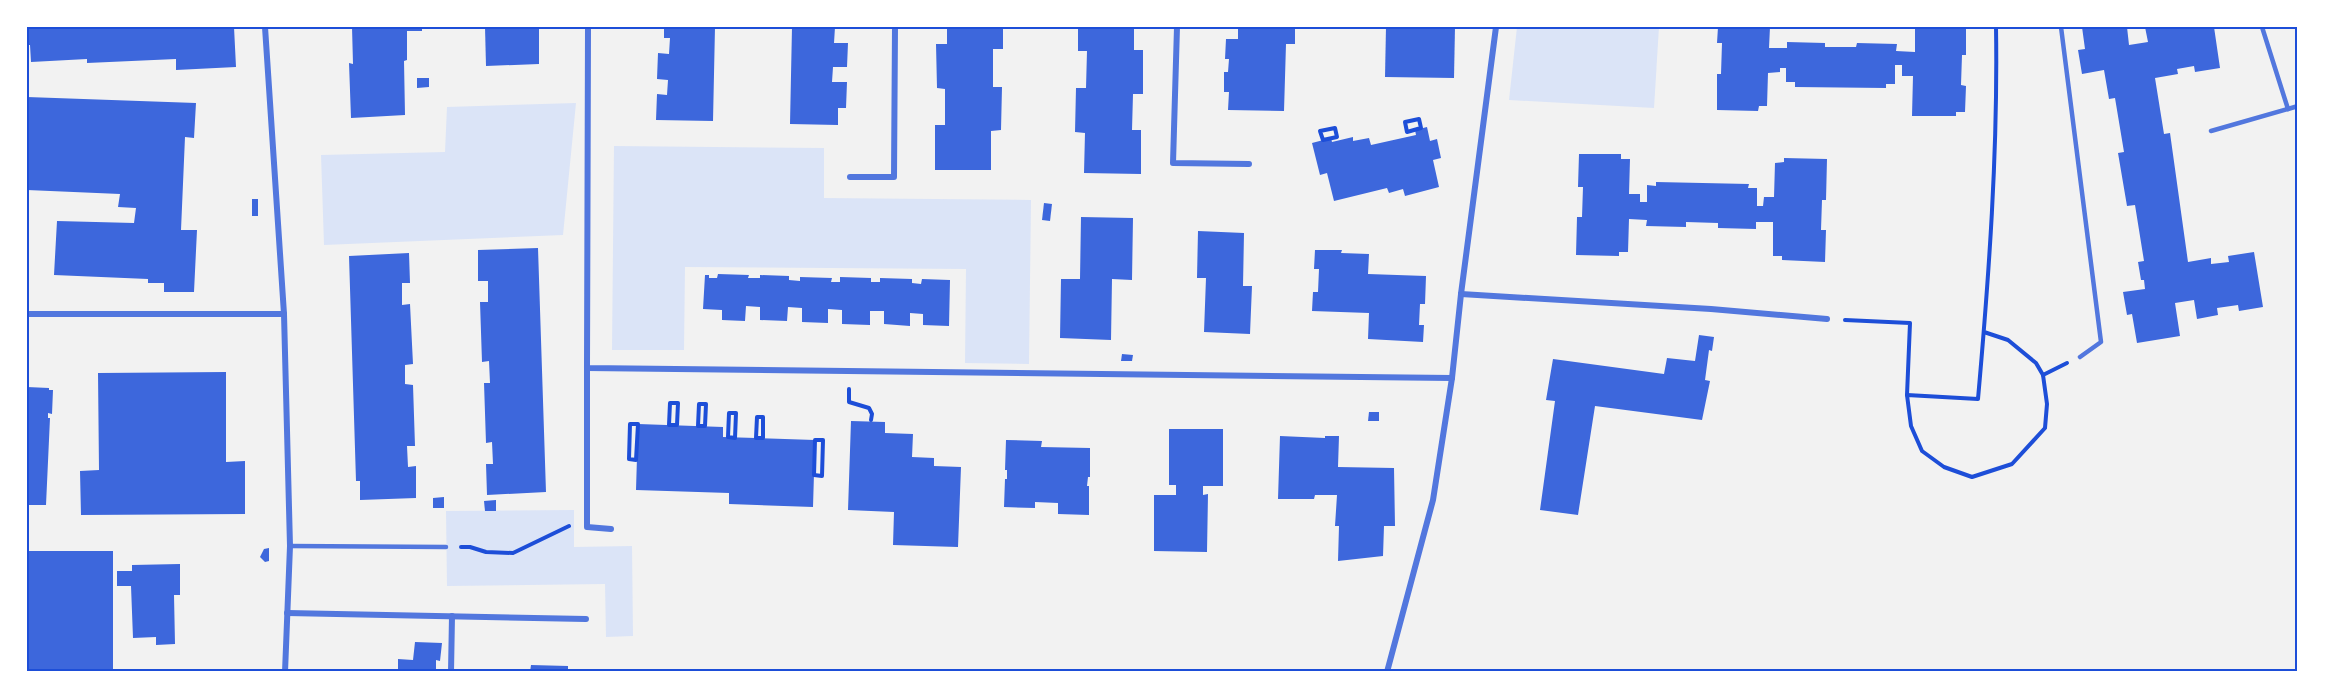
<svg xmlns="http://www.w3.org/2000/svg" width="2325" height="699" viewBox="0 0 2325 699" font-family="Spectral,serif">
  <rect width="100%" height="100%" fill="#f2f2f2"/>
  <g fill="#dbe4f7">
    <polygon points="1517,27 1659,27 1654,108 1509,100"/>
    <polygon points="576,103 563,235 324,245 321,155 445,152 447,107"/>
    <polygon points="614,146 824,148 824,198 1031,200 1029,364 965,363 966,269 685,267 684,350 612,350"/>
    <polygon points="574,510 574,547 632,546 633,636 606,637 605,584 447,586 446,511"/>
  </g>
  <g fill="#3d67dc">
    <polygon points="27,27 234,27 236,67 176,70 176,59 87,63 87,59 31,62 30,45 27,45"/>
    <polygon points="352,27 422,27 422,31 407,31 407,60 404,61 405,115 351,118 349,63 353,64"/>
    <polygon points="485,27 539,27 539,64 486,66"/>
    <polygon points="664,27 715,27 713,121 656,120 657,94 667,95 668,80 657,79 658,53 669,54 670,38 664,38"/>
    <polygon points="792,27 835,27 834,43 848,43 847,67 833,67 832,82 847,82 846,108 838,108 838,125 790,124"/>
    <polygon points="947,27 1003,27 1003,49 993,49 993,87 1002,87 1001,130 991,131 991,170 935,170 935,125 945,125 945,89 937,88 936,44 947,44"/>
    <polygon points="1078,27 1134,27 1134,50 1143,50 1143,94 1133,94 1132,130 1141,130 1141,174 1084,173 1085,133 1075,132 1076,88 1086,88 1087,51 1078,51"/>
    <polygon points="1238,27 1295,27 1295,44 1286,44 1284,111 1228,110 1229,92 1224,92 1224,72 1228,72 1229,59 1225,59 1226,39 1238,39"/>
    <polygon points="1386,27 1455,27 1454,78 1385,77"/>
    <polygon points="1718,27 1770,27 1769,48 1787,48 1787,42 1825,43 1825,47 1856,47 1857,43 1897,44 1896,51 1915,52 1915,27 1966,27 1966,55 1962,55 1961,85 1966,86 1965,112 1956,112 1956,116 1912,116 1913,76 1902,76 1902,65 1895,65 1895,84 1886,84 1886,88 1795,87 1795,82 1786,82 1786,68 1780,68 1780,72 1768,73 1767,106 1759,106 1758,111 1717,110 1717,74 1721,74 1722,43 1717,43"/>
    <polygon points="2082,27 2127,27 2129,45 2148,42 2145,27 2214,27 2220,68 2195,72 2194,66 2177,69 2178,74 2155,78 2164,134 2170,133 2188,262 2211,258 2211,264 2229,262 2228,256 2254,252 2263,307 2239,311 2238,305 2217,308 2218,315 2197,319 2194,300 2175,303 2180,336 2137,343 2132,314 2127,315 2123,292 2145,289 2144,280 2141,280 2138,262 2144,261 2135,205 2127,206 2118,153 2124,152 2115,98 2109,99 2104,70 2082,74 2078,50 2085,49"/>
    <polygon points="417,78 429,78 429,87 417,88"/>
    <polygon points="27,97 196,103 194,138 185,137 181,230 197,230 194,292 164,292 164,283 148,283 148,279 54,275 57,221 134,223 136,208 118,207 120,194 27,190"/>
    <polygon points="1427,127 1430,141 1437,139 1441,158 1433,160 1439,187 1405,196 1403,189 1389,193 1387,188 1334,201 1327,173 1320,175 1312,143 1331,138 1332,142 1353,137 1353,141 1369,138 1371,145 1416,135 1415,130"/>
    <polygon points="1579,154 1621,154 1621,159 1630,159 1629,194 1640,194 1640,202 1647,202 1647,185 1656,186 1656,182 1749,184 1748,188 1757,188 1757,206 1763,206 1764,197 1774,197 1775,163 1784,162 1784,158 1827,159 1826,200 1822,200 1821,230 1826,230 1825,262 1782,260 1782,256 1773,256 1773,222 1756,222 1756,229 1718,228 1718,223 1686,222 1686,227 1646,226 1647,220 1629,219 1628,252 1619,252 1619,256 1576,255 1577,217 1582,217 1583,187 1578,187"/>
    <rect x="252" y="199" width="6" height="17"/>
    <polygon points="1044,203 1052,204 1050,221 1042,220"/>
    <polygon points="1081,217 1133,218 1132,280 1112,279 1111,340 1060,338 1061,279 1080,279"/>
    <polygon points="1198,231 1244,233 1243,286 1252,286 1250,334 1204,332 1206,278 1197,278"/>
    <polygon points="538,248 546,492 487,495 486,464 493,464 492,442 486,443 484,383 490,383 489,361 482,362 480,302 488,302 488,281 478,281 478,250"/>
    <polygon points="1315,250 1342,250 1341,253 1369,254 1368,274 1426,276 1425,304 1420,304 1419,325 1424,325 1423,342 1368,339 1369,313 1312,311 1313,292 1318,292 1319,269 1314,269"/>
    <polygon points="409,253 410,283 402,283 402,305 410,304 413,364 405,365 405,384 413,385 415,446 407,446 408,467 416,466 416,498 360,500 360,481 356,481 349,256"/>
    <polygon points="718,274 749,275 748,278 760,278 760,275 789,276 789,280 800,281 800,277 832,278 831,282 840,282 840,277 871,278 871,282 880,282 880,278 912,279 912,283 921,284 922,279 950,280 949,326 923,325 923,314 910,313 910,326 884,324 884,311 870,311 870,325 842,324 842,310 828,309 828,323 802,322 802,308 788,307 787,321 760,320 760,307 746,306 745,321 722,320 722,310 703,309 705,275 709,275 709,278 717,278"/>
    <polygon points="1699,335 1714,337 1712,351 1709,350 1705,380 1710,381 1702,420 1595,406 1578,515 1540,510 1555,401 1546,400 1553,359 1664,374 1667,358 1695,361"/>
    <polygon points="1122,354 1133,355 1132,361 1121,361"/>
    <polygon points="226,372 226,462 245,461 245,514 81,515 80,471 99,470 98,373"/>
    <polygon points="27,387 49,388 49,390 53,390 52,414 48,413 48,418 50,418 46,505 27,505"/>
    <polygon points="1369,412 1379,412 1379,421 1368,421"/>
    <polygon points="851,421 885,422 885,433 913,434 912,457 934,458 934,466 961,467 958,547 893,545 894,512 848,510"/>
    <polygon points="638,424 723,427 723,437 815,440 813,507 729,504 729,493 636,490"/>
    <polygon points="1169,429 1223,429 1223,486 1203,486 1203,495 1208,494 1207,552 1154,551 1154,495 1176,495 1176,485 1169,485"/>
    <polygon points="1280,436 1325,438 1325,436 1339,436 1338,467 1394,468 1395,526 1384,526 1383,556 1338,561 1339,526 1335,526 1337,495 1315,495 1314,499 1278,499"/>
    <polygon points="1006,440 1042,441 1041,447 1090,448 1090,477 1088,477 1087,486 1089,486 1089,515 1058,514 1058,503 1035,502 1035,508 1004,507 1005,479 1007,479 1007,470 1005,470"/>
    <polygon points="444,497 444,508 433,508 433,498"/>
    <polygon points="496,500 496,511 485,511 484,501"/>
    <polygon points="269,548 269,561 265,562 260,557 264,549"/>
    <rect x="27" y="551" width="86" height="120"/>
    <polygon points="180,564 180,595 174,595 175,644 156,645 156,637 133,638 131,586 117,586 117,571 132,571 132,565"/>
    <polygon points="415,642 442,643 440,661 436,660 436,672 398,672 398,659 413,660"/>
    <polygon points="531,665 568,666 568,672 530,672"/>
  </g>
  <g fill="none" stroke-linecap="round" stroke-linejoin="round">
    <g stroke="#1d4ed8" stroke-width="4">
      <polygon points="1419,119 1421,128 1407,132 1405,122"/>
      <polygon points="1335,128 1337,137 1323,140 1320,131"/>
      <polyline points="1845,320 1910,323 1907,395"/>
      <path d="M 1984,332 L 2008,340 L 2036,363 L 2043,375 L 2047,404 L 2045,428 L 2012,464 L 1972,477 L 1944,467 L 1922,451 L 1911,426 L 1907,395 L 1978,399 C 1989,275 1998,151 1996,27"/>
      <polyline points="2043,375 2067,363"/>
      <polyline points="849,389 849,402 869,408 872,414 871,420"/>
      <polygon points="670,403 678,403 677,425 669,425"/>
      <polygon points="699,404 706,404 705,426 698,426"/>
      <polygon points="729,413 736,413 735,438 728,437"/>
      <polygon points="757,417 763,417 763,438 756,438"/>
      <polygon points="630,424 638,424 636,460 629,459"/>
      <polygon points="815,440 823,440 822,476 814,475"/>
      <polyline points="461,547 470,547 486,552 513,553 569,526"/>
    </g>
    <g stroke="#5277de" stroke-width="4.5">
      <polyline points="2061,27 2101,342 2080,357"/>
      <polyline points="2288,109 2298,106"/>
      <polyline points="2211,131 2288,109 2262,27"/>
      <polyline points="290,546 446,547"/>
    </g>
    <g stroke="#5277de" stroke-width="6">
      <polyline points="265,27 284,314 290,546 285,672"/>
      <polyline points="588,27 587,368 1452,378"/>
      <polyline points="1177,27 1173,163 1249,164"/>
      <polyline points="850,177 894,177 895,27"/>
      <polyline points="1461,294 1711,309 1827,319"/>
      <polyline points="27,314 284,314"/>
      <polyline points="587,368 587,527 611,529"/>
      <polyline points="287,613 586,619"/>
      <polyline points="451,672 452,616"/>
      <polyline points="1387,672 1433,500 1452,378 1461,294 1496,27"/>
    </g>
  </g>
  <rect width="2325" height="699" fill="none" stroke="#ffffff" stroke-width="57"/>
  <rect x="28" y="28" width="2268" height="642" fill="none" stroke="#1d4ed8" stroke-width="2"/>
</svg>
